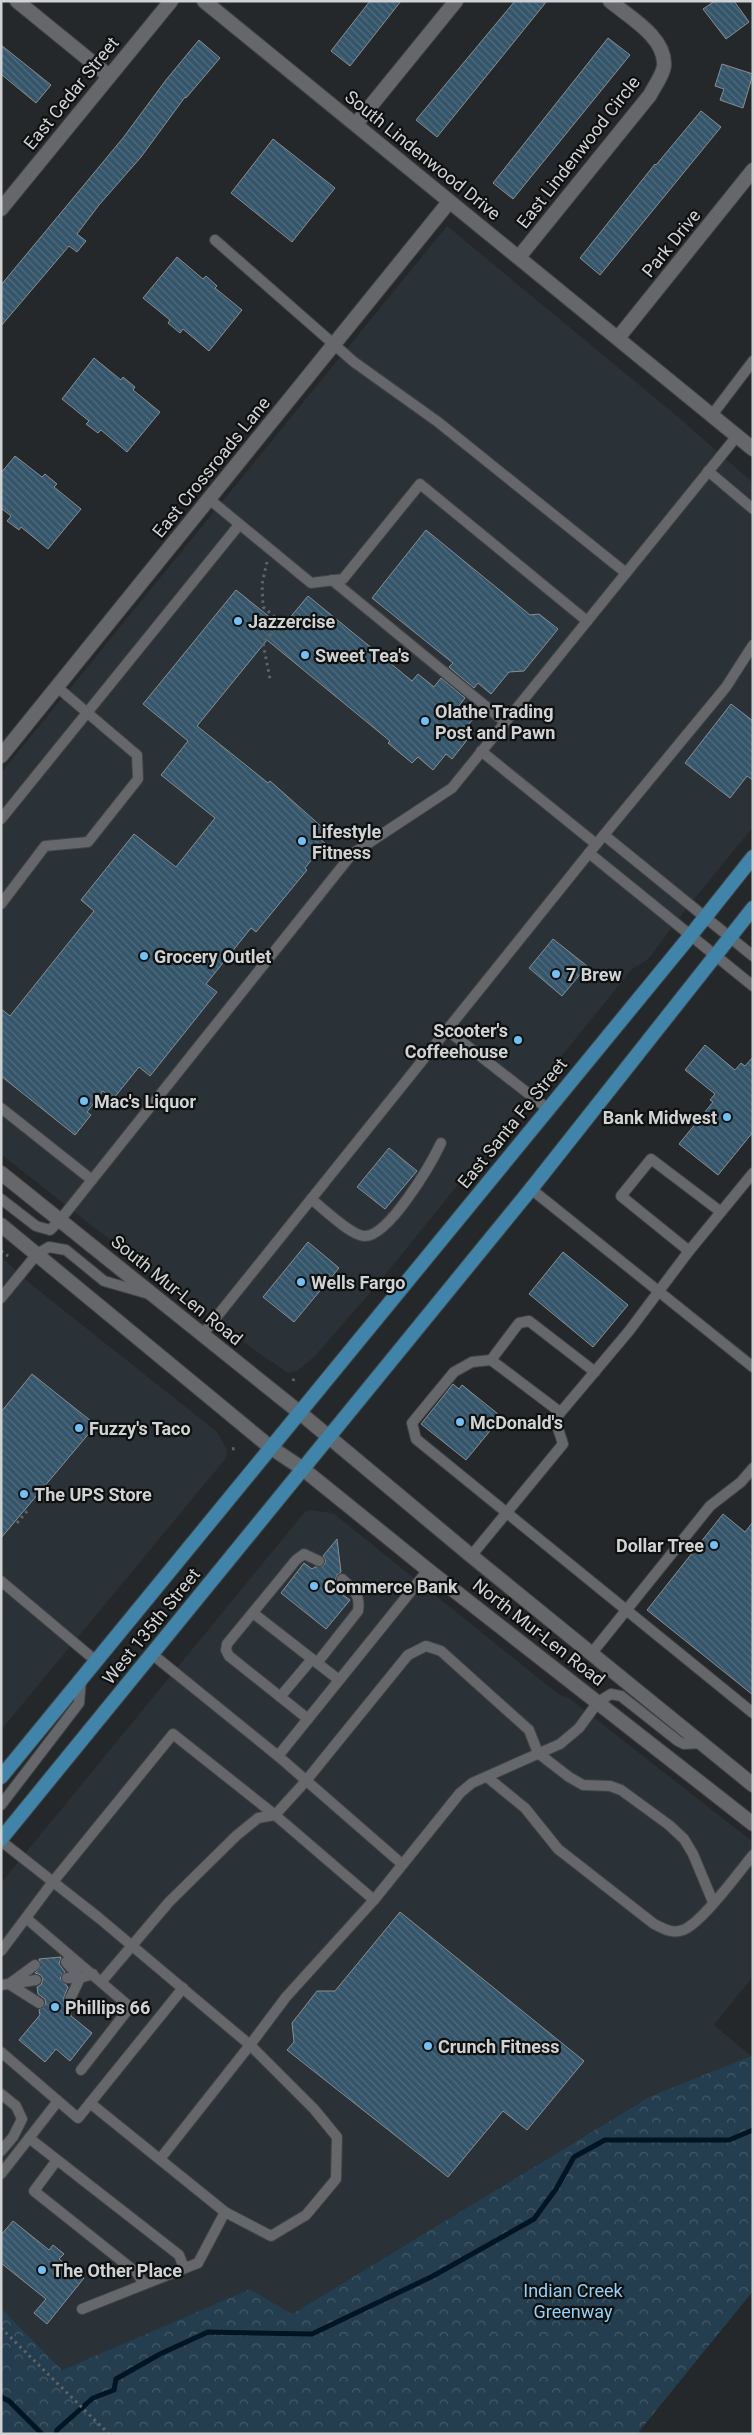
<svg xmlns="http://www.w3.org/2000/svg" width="754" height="2435" viewBox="0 0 754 2435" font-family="Roboto,sans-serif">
  <defs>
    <pattern id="park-crowns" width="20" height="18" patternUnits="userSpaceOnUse" patternTransform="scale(1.25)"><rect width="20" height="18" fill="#243e4f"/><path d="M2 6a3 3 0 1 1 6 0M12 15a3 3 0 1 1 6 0" fill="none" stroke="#435967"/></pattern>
    <pattern id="building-back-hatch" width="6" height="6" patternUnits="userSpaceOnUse" patternTransform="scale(1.25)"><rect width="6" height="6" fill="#35556a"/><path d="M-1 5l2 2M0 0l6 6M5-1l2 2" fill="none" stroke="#516d7e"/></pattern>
  </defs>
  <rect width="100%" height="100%" fill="#25282a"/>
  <g fill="#2a3238">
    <polygon points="447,226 678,417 753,483 753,827 690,904 648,959 631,970 381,1280 315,1356 297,1371 288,1373 213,1321 1,1154 1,773"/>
    <polygon points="1,1257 33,1286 217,1432 227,1450 226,1458 1,1730"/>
    <polygon points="309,1510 333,1513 558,1694 570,1699 753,1842 753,1976 714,2025 751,2056 651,2096 292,2314 250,2289 62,2370 1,2308 1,1883 304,1513"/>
  </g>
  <polygon fill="url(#park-crowns)" points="751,2056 753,2057 753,2291 637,2434 1,2434 1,2308 62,2370 250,2289 292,2314 651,2096"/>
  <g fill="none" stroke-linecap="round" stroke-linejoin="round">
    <g stroke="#001523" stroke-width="5">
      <polyline points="1,2397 9,2401 42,2434"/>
      <polyline points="56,2434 57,2430 93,2398 114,2390 116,2379 160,2354 208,2332 312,2334 433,2276 534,2219 556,2189 574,2157 605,2140 729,2140 753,2130"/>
    </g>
  </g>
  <g fill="url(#building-back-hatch)" stroke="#8a8d90">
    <polygon points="370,1 401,1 350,66 331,51"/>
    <polygon points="515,1 547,1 437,137 416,120"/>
    <polygon points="715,1 734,1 749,22 726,39 703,9"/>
    <polygon points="608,38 630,55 513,199 493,183"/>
    <polygon points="199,40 220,58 186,98 185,97 141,157 99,205 77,234 86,241 77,252 69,246 1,326 1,285 123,138 166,80"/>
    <polygon points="1,45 51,85 36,103 1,74"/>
    <polygon points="722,64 753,74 743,108 720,100 724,89 715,86"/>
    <polygon points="701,111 721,127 600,275 580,258 655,164 656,165"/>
    <polygon points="273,139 335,188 292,242 231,193"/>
    <polygon points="177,257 203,279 206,276 217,286 215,288 242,310 209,351 183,329 180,333 168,323 170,320 143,298"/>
    <polygon points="94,358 121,380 123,377 135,387 133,390 160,412 127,452 101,430 98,433 86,424 89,421 62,399"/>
    <polygon points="15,456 42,477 45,474 57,484 54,487 81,509 48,549 21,527 19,530 7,521 11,516 1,508 1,473"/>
    <polygon points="426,530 530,615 539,614 558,629 524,671 509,672 491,694 478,683 474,688 449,667 453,663 372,598"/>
    <polygon points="236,590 282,627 308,596 412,681 418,674 434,687 441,678 465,698 458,707 473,719 460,735 467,740 452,759 446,754 433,770 418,757 412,763 388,743 390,741 267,640 197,726 268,783 270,781 323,828 320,832 324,835 321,840 325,843 305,868 307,870 256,932 251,928 206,984 217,992 150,1076 139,1067 113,1099 103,1091 87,1112 91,1115 75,1135 1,1076 1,1009 10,1016 94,911 81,900 134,834 176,867 215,818 161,775 188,741 143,704"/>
    <polygon points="731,704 753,721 753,780 747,776 730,798 685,763"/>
    <polygon points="553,939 587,966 562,996 529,968"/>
    <polygon points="705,1045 735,1070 741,1063 745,1066 753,1057 753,1132 718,1175 679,1144 713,1102 710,1100 715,1094 685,1070"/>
    <polygon points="389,1148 417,1171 385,1209 357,1187"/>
    <polygon points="308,1242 339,1268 294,1322 263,1297"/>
    <polygon points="563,1252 628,1305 593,1347 529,1294"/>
    <polygon points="32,1374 96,1425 1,1538 1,1412"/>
    <polygon points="453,1384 459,1389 462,1385 498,1414 495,1417 499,1420 466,1460 421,1424"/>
    <polygon points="723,1514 745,1532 753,1522 753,1695 647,1610"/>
    <polygon points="337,1539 341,1572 337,1575 335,1581 342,1589 343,1595 350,1600 326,1629 281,1593 304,1563 312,1569 315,1567 323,1566 326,1561 323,1556"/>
    <polygon points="400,1912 584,2061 527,2130 503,2111 448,2177 287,2050 294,2042 292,2023 317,1991 335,1991"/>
    <polygon points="61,1957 59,1964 65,1972 60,1978 68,1987 64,1997 64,2002 70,2006 71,2016 92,2033 70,2061 56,2049 45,2062 19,2040 40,2015 39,2010 46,2004 45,1999 38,1994 37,1987 41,1985 43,1979 41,1975 35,1973 41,1967 39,1959"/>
    <polygon points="13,2221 49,2250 53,2245 64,2254 59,2259 84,2278 47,2324 34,2313 46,2299 1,2263 1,2235"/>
  </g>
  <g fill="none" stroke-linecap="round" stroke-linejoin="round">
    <g stroke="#414344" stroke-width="12">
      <g id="service">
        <polyline points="215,240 354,362 438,422 626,573"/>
        <polyline points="712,415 753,361"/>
        <polyline points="708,471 753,509"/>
        <polyline points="209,499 311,583 343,579 420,484 587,621"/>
        <polyline points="332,580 505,722"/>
        <polyline points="481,751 596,844"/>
        <polyline points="1,819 239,525"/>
        <polyline points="604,835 753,956"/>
        <polyline points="589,853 753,986"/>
        <polyline points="1,904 45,846 88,842 138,779 137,755 57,687"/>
        <polyline points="447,1030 548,1109"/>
        <polyline points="1,1108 92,1180"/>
        <polyline points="531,1189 753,1367"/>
        <polyline points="1,1199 36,1226 50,1230 60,1220 352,854 452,788 737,436"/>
        <path d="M 311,1199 C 323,1208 350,1235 364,1236 C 388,1238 431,1164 441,1143"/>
        <polyline points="689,1251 621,1196 651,1159 721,1212"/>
        <polyline points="1,1298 37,1254 49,1247 66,1250 104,1281 149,1294"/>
        <polyline points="202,1335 589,853 726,687 753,645"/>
        <polyline points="491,1360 472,1362 454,1372 412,1423 416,1439 753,1713"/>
        <polyline points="560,1412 491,1360 519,1323 529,1321 595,1372"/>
        <polyline points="471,1556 563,1444 555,1419 629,1331 689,1251 753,1173"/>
        <polyline points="1,1581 96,1661"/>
        <polyline points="253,1613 339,1680"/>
        <polyline points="152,1654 278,1756 402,1864"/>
        <polyline points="591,1654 710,1506 741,1482 753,1468"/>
        <path d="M 317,1663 L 358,1611 C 361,1595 353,1589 342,1579"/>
        <polyline points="280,1697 312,1659"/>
        <polyline points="308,1719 229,1656 226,1650 227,1644 296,1560 304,1554 319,1561"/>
        <polyline points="278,1756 428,1570"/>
        <path d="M 487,1777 L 525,1808 L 558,1849 L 654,1924 C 664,1929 672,1934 683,1930 C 701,1924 739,1872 753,1855"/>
        <polyline points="1,1805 79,1703 81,1680"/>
        <polyline points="1,1841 99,1918 250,2045 286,1997 374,1900 460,1793 472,1783 560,1744 579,1728 598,1702 611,1694 621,1696 678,1741 684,1744 701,1743"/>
        <polyline points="374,1900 275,1815 305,1782 408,1655 426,1646 441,1651 529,1730 538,1753 569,1777 583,1785 610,1786 621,1790 669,1825 684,1839 693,1854 713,1902"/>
        <polyline points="26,1918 130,2007 81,2070"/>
        <polyline points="1,1951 52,1883 173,1734 275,1815"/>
        <polyline points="66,1962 80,1978"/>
        <polyline points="67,1978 80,1978"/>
        <polyline points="102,1981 169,1902 236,1836 258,1818 275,1815"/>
        <polyline points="9,1984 35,1965"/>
        <polyline points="10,1984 36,1980"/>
        <polyline points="1,1985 9,1984 39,2003"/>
        <polyline points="70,1999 80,1978 93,1974"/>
        <polyline points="1,2052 78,2118 183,1988"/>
        <polyline points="1,2094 16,2106 22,2119 13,2137 1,2151"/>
        <polyline points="29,2138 179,2255 184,2268"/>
        <polyline points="160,2159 250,2045 314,2109 337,2137 336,2179 306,2215 271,2236 225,2212"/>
        <polyline points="57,2160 34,2191 137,2273 144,2284"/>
        <polyline points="1,2174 58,2101"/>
        <polyline points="82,2309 198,2263 225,2212 90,2103"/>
      </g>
    </g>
    <g stroke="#414344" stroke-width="16">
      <g id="minor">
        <polyline points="17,1 109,76"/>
        <polyline points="204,1 753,449"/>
        <polyline points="356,124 456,1"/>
        <polyline points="1,209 171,1"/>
        <path d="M 519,257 L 650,95 C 654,87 663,75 664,66 C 666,37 629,17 610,1"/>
        <polyline points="618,338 753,170"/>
        <polyline points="1,756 449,202"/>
      </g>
    </g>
    <g stroke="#414344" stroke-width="16">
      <g id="secondary">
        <polyline points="1,1173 299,1412 469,1554 753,1785"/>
        <polyline points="1,1225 270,1447 303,1469 428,1570 753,1824"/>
      </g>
    </g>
    <g stroke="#414344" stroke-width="16">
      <g id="primary">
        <polyline points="1,1777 691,935 753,857"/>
        <polyline points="1,1839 531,1189 753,908"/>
      </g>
    </g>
    <g stroke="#616466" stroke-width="3" stroke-dasharray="2.5 4" stroke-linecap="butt">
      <polyline points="267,562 262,584 263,607 281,622 263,643 270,679"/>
      <polyline points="1,1251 8,1256"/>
      <polyline points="293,1381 294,1378"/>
      <polyline points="232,1449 237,1448"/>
      <polyline points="17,1523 28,1510"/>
      <polyline points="1,2328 109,2434"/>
    </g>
    <use href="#service" stroke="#65676a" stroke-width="10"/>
    <use href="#minor" stroke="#65676a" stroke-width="14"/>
    <use href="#secondary" stroke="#65676a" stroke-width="14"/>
    <use href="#primary" stroke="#4084aa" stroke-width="14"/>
  </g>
  <g fill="#72c1f5" stroke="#0f1111" stroke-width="2">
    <circle cx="238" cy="621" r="5"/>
    <circle cx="305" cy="655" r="5"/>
    <circle cx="425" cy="721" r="5"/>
    <circle cx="302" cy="841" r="5"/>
    <circle cx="144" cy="956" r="5"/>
    <circle cx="556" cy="974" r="5"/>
    <circle cx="518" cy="1040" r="5"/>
    <circle cx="84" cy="1101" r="5"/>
    <circle cx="727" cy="1117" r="5"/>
    <circle cx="301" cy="1282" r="5"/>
    <circle cx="460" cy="1422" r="5"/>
    <circle cx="79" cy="1428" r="5"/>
    <circle cx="24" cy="1494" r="5"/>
    <circle cx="714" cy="1545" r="5"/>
    <circle cx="314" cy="1586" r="5"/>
    <circle cx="55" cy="2007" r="5"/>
    <circle cx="428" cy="2046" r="5"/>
    <circle cx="42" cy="2270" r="5"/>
  </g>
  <g text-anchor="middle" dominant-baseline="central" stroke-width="4.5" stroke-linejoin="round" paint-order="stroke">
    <g font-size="18" fill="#d1d2d4" stroke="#0f1111">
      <text transform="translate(71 93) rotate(-51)">East Cedar Street</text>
      <text transform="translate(578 152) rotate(-52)">East Lindenwood Circle</text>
      <text transform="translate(423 155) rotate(39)">South Lindenwood Drive</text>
      <text transform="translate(671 243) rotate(-51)">Park Drive</text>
      <text transform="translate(211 467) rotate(-51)">East Crossroads Lane</text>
      <text transform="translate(512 1123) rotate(-51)">East Santa Fe Street</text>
      <text transform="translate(177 1290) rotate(39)">South Mur-Len Road</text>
      <text transform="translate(151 1626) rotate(-51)">West 135th Street</text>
      <text transform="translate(539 1632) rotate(38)">North Mur-Len Road</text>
    </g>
    <g font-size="18" font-weight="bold" fill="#d1d2d4" stroke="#0f1111" text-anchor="start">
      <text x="248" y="621">Jazzercise</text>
      <text x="315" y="655">Sweet Tea's</text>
      <text x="435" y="711">Olathe Trading<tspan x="435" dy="21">Post and Pawn</tspan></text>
      <text x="312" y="831">Lifestyle<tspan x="312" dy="21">Fitness</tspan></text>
      <text x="154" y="956">Grocery Outlet</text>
      <text x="566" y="974">7 Brew</text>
      <text x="508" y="1030" text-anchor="end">Scooter's<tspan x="508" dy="21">Coffeehouse</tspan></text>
      <text x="94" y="1101">Mac's Liquor</text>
      <text x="717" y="1117" text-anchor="end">Bank Midwest</text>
      <text x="311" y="1282">Wells Fargo</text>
      <text x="470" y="1422">McDonald's</text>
      <text x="89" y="1428">Fuzzy's Taco</text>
      <text x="34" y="1494">The UPS Store</text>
      <text x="704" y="1545" text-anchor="end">Dollar Tree</text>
      <text x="324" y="1586">Commerce Bank</text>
      <text x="65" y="2007">Phillips 66</text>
      <text x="438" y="2046">Crunch Fitness</text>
      <text x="52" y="2270">The Other Place</text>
    </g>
    <g font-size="18" fill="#95cff6" stroke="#0f1111">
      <text x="573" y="2290">Indian Creek<tspan x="573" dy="21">Greenway</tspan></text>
    </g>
  </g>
  <rect width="754" height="2435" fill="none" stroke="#d1d2d4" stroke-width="5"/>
</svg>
